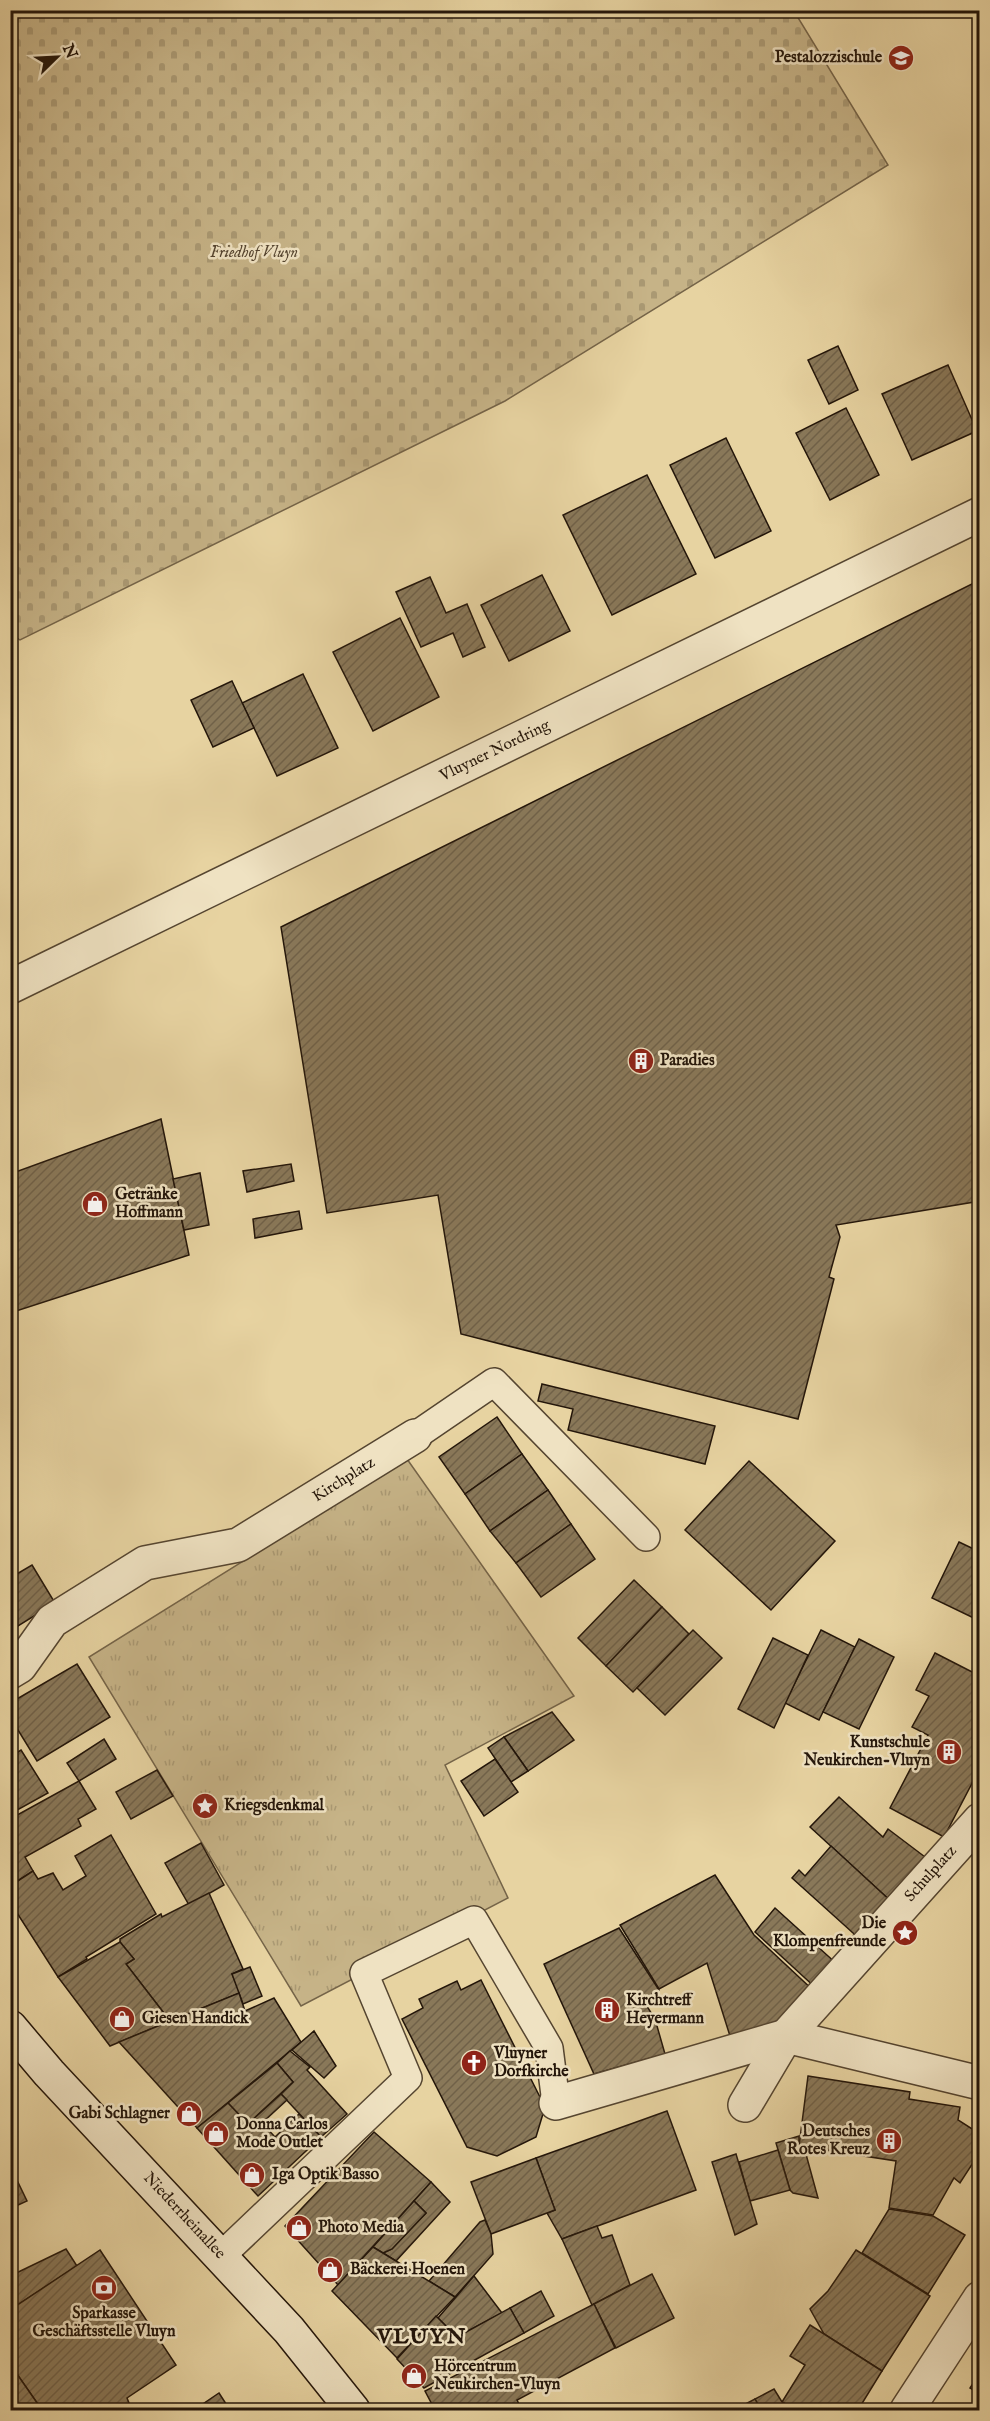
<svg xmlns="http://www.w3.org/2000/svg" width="990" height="2421" viewBox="0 0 990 2421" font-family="'IM FELL English',serif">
  <defs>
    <pattern id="grass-tufts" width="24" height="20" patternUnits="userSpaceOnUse" patternTransform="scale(1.5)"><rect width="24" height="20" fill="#c6b387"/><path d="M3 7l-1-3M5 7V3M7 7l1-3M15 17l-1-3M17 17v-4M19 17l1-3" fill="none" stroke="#aa9973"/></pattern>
    <pattern id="cemetery-stones" width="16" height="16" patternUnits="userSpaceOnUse" patternTransform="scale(1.5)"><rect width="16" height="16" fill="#c6b387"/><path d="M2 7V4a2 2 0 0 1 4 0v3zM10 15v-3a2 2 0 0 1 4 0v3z" fill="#aa9973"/></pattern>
    <pattern id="building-hatch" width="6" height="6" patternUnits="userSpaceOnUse" patternTransform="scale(1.5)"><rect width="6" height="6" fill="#897859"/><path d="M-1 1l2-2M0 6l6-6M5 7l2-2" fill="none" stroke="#706148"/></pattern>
  </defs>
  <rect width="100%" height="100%" fill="#e7d3a1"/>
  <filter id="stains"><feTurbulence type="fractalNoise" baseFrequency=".00333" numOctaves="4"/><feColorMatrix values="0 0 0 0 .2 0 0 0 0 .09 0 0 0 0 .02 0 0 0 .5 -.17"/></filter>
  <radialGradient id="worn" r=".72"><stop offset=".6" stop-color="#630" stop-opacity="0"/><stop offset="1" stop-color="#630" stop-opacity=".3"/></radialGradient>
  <polygon fill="url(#grass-tufts)" stroke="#756448" stroke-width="1.5" points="407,1459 574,1696 445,1765 508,1898 301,2006 89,1657"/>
  <polygon fill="url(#cemetery-stones)" stroke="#756448" stroke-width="1.5" points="10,11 794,11 888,165 505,401 20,640 10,633"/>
  <g fill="url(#building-hatch)" stroke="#24160a" stroke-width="1.5">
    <polygon points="838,346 858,390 829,404 808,360"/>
    <polygon points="948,365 977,431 912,460 882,394"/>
    <polygon points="846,408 879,475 830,500 796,433"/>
    <polygon points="726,438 771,531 715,558 670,465"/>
    <polygon points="647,475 696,574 612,615 563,515"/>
    <polygon points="542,575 570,631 509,661 481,605"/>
    <polygon points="430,577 446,613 467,604 485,647 463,657 453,633 421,647 396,592"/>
    <polygon points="980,580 980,1201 836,1225 840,1237 829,1277 834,1279 798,1419 461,1334 438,1195 327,1213 281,927"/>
    <polygon points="400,618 439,697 373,731 333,652"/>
    <polygon points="303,674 338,748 277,776 242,703"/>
    <polygon points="232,681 254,728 213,747 191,700"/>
    <polygon points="161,1119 189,1255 10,1313 10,1174"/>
    <polygon points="291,1164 294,1181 247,1192 243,1171"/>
    <polygon points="200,1173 209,1225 184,1230 173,1179"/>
    <polygon points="299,1211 302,1229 255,1238 253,1219"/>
    <polygon points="542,1384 715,1426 705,1464 568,1430 573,1409 538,1401"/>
    <polygon points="497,1417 522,1454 465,1494 439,1457"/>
    <polygon points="522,1454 548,1490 490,1531 465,1494"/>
    <polygon points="749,1461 835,1541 771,1610 685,1530"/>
    <polygon points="548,1490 571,1524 516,1563 490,1531"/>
    <polygon points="571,1524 595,1559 541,1597 516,1563"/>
    <polygon points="959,1542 980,1552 980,1621 932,1598"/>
    <polygon points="32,1565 55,1603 10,1631 10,1578"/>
    <polygon points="634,1580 662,1607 606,1666 578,1638"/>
    <polygon points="662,1607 689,1634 633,1692 606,1666"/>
    <polygon points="693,1630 722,1658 665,1715 637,1688"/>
    <polygon points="821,1630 855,1647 819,1720 785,1703"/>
    <polygon points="773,1638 808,1655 774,1728 738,1709"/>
    <polygon points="859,1639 894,1657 859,1729 823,1712"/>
    <polygon points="935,1653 980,1676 980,1768 944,1837 890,1808 928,1735 912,1727 929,1696 916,1690"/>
    <polygon points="77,1664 110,1717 37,1761 10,1717 10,1703"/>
    <polygon points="552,1712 574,1740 528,1771 504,1737"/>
    <polygon points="504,1737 528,1771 511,1782 488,1748"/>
    <polygon points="104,1739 116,1759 79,1781 67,1763"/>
    <polygon points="21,1750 48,1793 10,1814 10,1757"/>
    <polygon points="495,1759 518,1792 484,1816 461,1781"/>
    <polygon points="157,1770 173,1796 131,1819 116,1792"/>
    <polygon points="79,1781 96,1809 78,1819 81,1826 25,1857 33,1871 10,1886 10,1819"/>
    <polygon points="839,1797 883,1837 888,1829 933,1863 895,1905 810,1827"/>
    <polygon points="111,1835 156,1914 86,1957 87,1959 58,1977 10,1902 10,1886 33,1871 38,1879 53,1873 63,1890 86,1876 75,1856"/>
    <polygon points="201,1843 224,1885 189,1905 165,1863"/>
    <polygon points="831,1846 895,1905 863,1942 792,1878 799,1870 805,1876"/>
    <polygon points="715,1875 754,1935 816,1993 790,2019 730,2036 707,1963 659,1989 620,1925"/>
    <polygon points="209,1893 243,1969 232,1974 240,1993 170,2021 126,1964 134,1959 120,1942 120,1939 161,1914 162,1917"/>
    <polygon points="775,1908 838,1965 818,1990 755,1932"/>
    <polygon points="619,1928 659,1990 643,2000 655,2019 665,2054 594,2074 544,1964"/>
    <polygon points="120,1942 134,1959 126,1964 170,2021 110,2046 58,1977"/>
    <polygon points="250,1967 262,1996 243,2004 232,1974"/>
    <polygon points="481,1980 545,2107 536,2137 497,2156 467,2147 402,2019 423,2008 419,1999 457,1981 461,1990"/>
    <polygon points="239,1993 245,2011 274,1998 301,2042 197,2128 119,2042"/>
    <polygon points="314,2031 336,2066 324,2078 292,2050"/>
    <polygon points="290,2051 310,2067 307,2070 347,2114 321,2137 281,2094 293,2082 277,2063"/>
    <polygon points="277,2063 293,2082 248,2124 228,2103"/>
    <polygon points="808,2076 910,2092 909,2099 960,2107 958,2120 980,2134 980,2152 960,2183 954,2178 933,2215 889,2208 896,2161 799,2146"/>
    <polygon points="281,2094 287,2100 262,2123 275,2137 299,2114 321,2137 258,2196 197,2128 228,2103 248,2124"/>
    <polygon points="667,2111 696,2190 562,2239 547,2213 555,2210 536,2158"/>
    <polygon points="374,2132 431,2182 338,2285 285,2226"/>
    <polygon points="799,2136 799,2146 804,2147 818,2198 793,2193 790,2190 776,2143"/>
    <polygon points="778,2150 790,2190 750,2201 739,2162"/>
    <polygon points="736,2154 757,2224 735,2235 712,2162"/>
    <polygon points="536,2158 555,2210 491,2234 471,2182"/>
    <polygon points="14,2174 27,2201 16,2206 10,2195 10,2176"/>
    <polygon points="431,2182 450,2202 396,2261 383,2253 392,2249 426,2213 414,2201"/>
    <polygon points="414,2201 426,2213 392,2249 383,2253 373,2247"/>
    <polygon points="889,2209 933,2216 965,2235 928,2294 862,2253"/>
    <polygon points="485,2220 491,2234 493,2254 455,2297 429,2281 480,2222"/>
    <polygon points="597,2226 602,2238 612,2235 630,2285 592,2305 562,2239"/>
    <polygon points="373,2247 455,2297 397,2358 332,2291"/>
    <polygon points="66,2249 77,2266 10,2310 10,2276"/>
    <polygon points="100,2250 176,2365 127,2398 129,2403 117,2410 113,2408 108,2410 42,2410 10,2364 10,2310"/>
    <polygon points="856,2250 930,2296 882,2371 824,2334 810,2309 828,2291"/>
    <polygon points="652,2274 674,2318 616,2348 594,2304"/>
    <polygon points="474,2276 502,2313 457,2337 438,2318"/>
    <polygon points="541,2291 554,2316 524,2333 510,2308"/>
    <polygon points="594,2304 615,2348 517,2400 522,2410 435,2410 425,2391"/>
    <polygon points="510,2308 524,2333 424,2388 397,2359 436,2316 457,2337"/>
    <polygon points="810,2325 882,2371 858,2410 796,2410 782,2402 805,2365 790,2356"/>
    <polygon points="10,2364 42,2410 10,2410"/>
    <polygon points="980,2373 980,2394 970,2388"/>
    <polygon points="774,2389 782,2402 796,2410 761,2410 755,2399"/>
    <polygon points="219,2393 230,2410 194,2410"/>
    <polygon points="755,2399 761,2410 734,2410"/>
  </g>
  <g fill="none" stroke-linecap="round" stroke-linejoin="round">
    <g stroke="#554530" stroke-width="30">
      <g id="service">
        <polyline points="415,1436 494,1382 646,1537"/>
        <polyline points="221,2256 408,2078 364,1973 474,1920 549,2048 556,2103"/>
      </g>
    </g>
    <g stroke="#554530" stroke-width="36">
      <g id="minor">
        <polyline points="10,1672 20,1666 52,1621 145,1563 238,1545 415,1436"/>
        <polyline points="556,2103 786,2036 980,2083"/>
        <polyline points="745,2105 786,2036 980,1820"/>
        <polyline points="907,2410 980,2298"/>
      </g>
    </g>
    <g stroke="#554530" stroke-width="36">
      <polyline id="tertiary" points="10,987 980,514"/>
    </g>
    <g stroke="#24160a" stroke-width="36">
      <polyline id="secondary" points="10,2027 49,2073 289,2330 353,2410"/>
    </g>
    <use href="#service" stroke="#efe2c2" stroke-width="27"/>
    <use href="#minor" stroke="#efe2c2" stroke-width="33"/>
    <use href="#tertiary" stroke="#efe2c2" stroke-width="33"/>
    <use href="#secondary" stroke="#efe2c2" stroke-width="33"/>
  </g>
  <defs>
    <g id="school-disc" transform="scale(1.35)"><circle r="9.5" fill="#8f2418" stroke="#efe2c2"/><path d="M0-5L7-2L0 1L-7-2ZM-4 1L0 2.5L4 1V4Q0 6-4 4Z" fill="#fff"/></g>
    <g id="building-disc" transform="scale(1.35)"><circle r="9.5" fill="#8f2418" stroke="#efe2c2"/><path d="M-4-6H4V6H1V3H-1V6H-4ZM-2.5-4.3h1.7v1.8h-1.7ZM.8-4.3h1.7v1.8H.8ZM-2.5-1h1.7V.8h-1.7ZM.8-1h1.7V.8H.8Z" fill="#fff"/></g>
    <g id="shop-disc" transform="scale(1.35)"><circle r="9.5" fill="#8f2418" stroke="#efe2c2"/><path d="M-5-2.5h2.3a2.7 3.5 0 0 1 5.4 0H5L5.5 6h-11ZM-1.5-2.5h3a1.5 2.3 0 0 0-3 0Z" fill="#fff"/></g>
    <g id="sight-disc" transform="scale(1.35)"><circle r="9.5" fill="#8f2418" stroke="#efe2c2"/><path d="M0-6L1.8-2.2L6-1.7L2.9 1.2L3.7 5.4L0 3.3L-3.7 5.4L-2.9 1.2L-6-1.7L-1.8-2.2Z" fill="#fff"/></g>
    <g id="church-disc" transform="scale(1.35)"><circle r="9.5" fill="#8f2418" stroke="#efe2c2"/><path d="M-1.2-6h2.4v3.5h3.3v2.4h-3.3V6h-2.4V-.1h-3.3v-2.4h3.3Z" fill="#fff"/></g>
    <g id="bank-disc" transform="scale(1.35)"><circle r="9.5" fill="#8f2418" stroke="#efe2c2"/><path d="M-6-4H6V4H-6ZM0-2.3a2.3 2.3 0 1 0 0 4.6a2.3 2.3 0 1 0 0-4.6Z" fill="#fff"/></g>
  </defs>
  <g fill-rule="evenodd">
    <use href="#school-disc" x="901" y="58"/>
    <use href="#building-disc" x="641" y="1061"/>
    <use href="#shop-disc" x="95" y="1204"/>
    <use href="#building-disc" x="949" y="1752"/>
    <use href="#sight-disc" x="205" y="1806"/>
    <use href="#sight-disc" x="905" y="1933"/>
    <use href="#building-disc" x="607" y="2010"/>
    <use href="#shop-disc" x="122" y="2019"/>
    <use href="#church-disc" x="474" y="2063"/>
    <use href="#shop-disc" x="189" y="2114"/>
    <use href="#shop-disc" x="216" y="2134"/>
    <use href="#building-disc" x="889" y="2141"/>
    <use href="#shop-disc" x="252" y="2175"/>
    <use href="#shop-disc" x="299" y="2228"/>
    <use href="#shop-disc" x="330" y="2270"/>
    <use href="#bank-disc" x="104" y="2288"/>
    <use href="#shop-disc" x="414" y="2376"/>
  </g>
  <g text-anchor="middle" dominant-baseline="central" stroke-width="5" stroke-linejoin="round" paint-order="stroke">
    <g font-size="16" font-weight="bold" fill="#24160a" stroke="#efe2c2" text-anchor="start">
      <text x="882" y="58" text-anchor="end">Pestalozzischule</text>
      <text x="660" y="1061">Paradies</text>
      <text x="115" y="1195">Getränke<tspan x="115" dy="18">Hoffmann</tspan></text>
      <text x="930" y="1743" text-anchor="end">Kunstschule<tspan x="930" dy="18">Neukirchen-Vluyn</tspan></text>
      <text x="224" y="1806">Kriegsdenkmal</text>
      <text x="886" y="1924" text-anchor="end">Die<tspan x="886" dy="18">Klompenfreunde</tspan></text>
      <text x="626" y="2001">Kirchtreff<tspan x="626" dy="18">Heyermann</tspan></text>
      <text x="142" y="2019">Giesen Handick</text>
      <text x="494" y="2054">Vluyner<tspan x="494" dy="18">Dorfkirche</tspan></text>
      <text x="170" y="2114" text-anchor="end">Gabi Schlagner</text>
      <text x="236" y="2125">Donna Carlos<tspan x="236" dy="18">Mode Outlet</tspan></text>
      <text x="870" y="2132" text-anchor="end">Deutsches<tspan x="870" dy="18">Rotes Kreuz</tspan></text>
      <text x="272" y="2175">Iga Optik Basso</text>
      <text x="318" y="2228">Photo Media</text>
      <text x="350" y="2270">Bäckerei Hoenen</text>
      <text x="104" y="2314" text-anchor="middle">Sparkasse<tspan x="104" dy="18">Geschäftsstelle Vluyn</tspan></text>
      <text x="434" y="2367">Hörcentrum<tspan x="434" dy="18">Neukirchen-Vluyn</tspan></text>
    </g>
    <g font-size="16" font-style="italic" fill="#554530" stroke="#efe2c2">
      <text x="254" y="253">Friedhof Vluyn</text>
    </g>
    <g font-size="16" fill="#24160a" stroke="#efe2c2">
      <text transform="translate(495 751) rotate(-26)">Vluyner Nordring</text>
      <text transform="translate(344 1480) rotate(-32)">Kirchplatz</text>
      <text transform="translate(931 1874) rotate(-48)">Schulplatz</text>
      <text transform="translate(184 2216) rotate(47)">Niederrheinallee</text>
    </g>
    <g font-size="22" font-weight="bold" letter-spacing="1.5" fill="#24160a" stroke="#efe2c2">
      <text x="422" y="2337">VLUYN</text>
    </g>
  </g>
  <rect width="990" height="2421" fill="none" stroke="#e7d3a1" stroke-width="36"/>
  <rect x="12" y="12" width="966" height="2397" fill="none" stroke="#24160a" stroke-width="3"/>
  <rect x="18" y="18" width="954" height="2385" fill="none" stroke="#24160a" stroke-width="1.5"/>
  <g transform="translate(57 57) rotate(66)" stroke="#efe2c2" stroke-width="4.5" paint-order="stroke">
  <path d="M0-4.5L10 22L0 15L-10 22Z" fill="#24160a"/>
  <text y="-9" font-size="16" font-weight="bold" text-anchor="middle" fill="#24160a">N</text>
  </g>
  <rect width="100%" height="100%" filter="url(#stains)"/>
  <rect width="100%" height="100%" fill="url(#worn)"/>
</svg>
